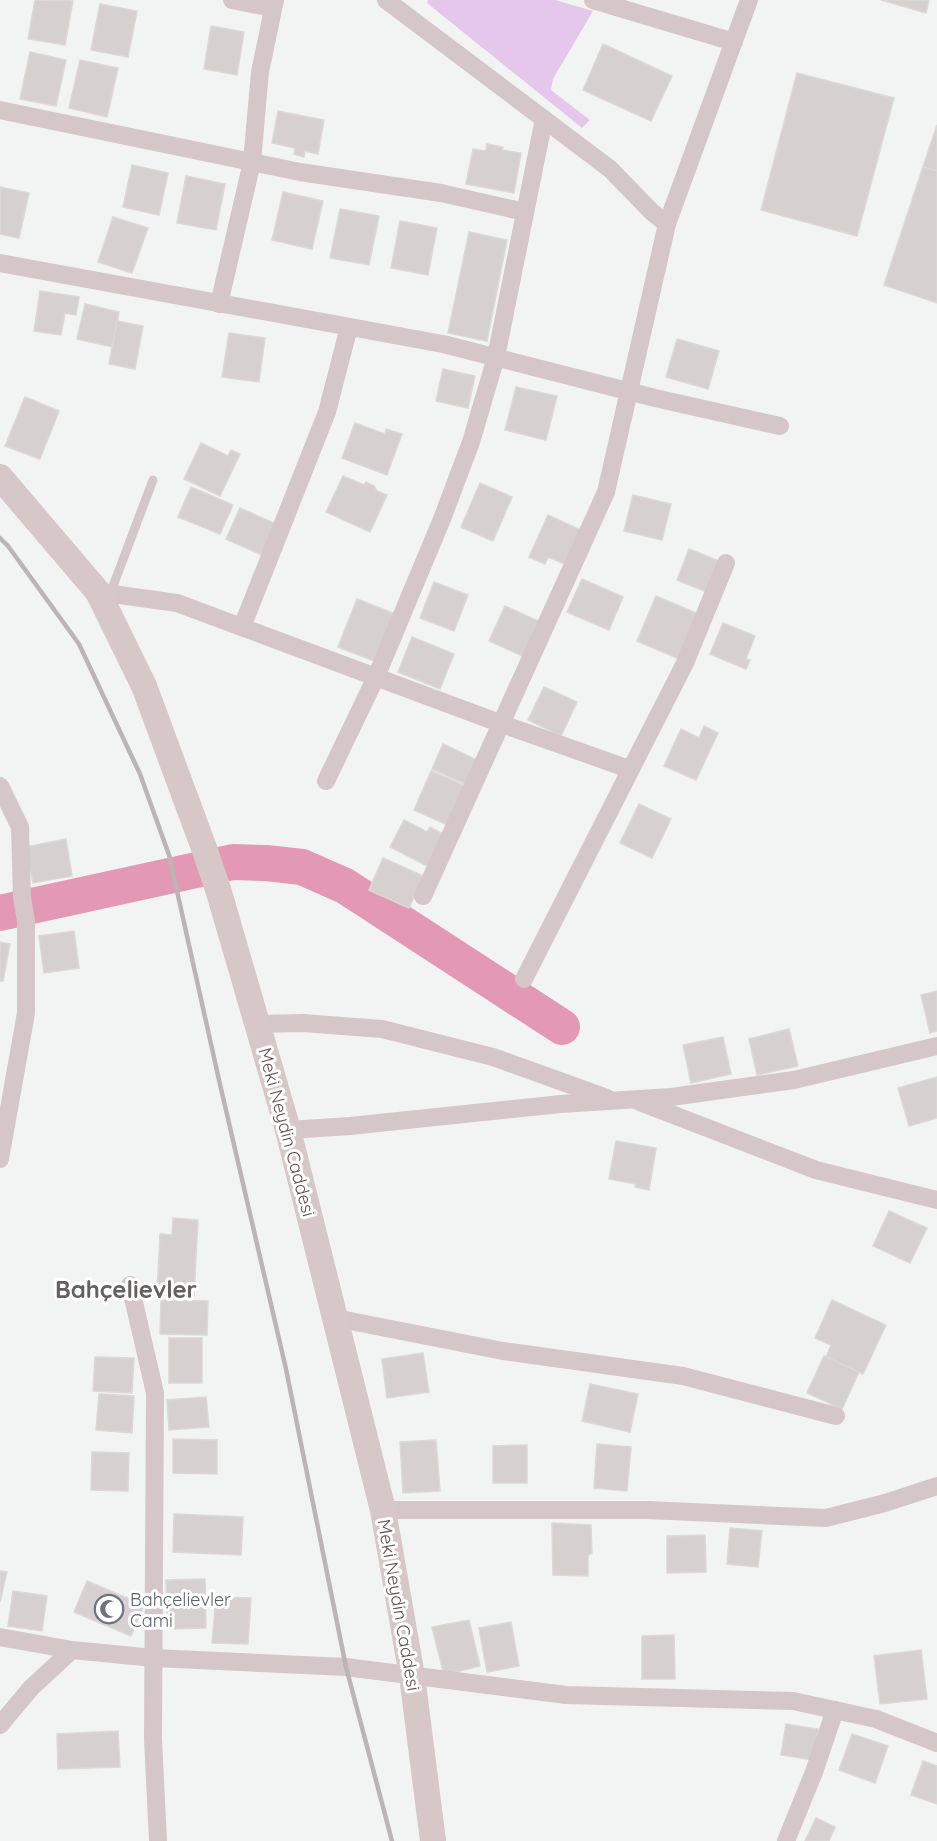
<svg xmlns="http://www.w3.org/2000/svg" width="937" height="1841" viewBox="0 0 937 1841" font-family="Quicksand,sans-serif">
  <rect width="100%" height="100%" fill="#f2f4f3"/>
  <polygon fill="#e5c7eb" points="428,0 555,0 593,11 553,79 551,90 590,120 582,128 427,3"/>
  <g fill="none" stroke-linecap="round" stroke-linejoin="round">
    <polyline stroke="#e399b3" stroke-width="36" points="0,913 233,862 266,863 302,867 345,886 562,1027"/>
  </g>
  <g fill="#d6d0d0" stroke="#dcd8d7" stroke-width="1.5">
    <polygon points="35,0 73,1 65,45 28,39"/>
    <polygon points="881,0 929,0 926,13"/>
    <polygon points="100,4 137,11 128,57 91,50"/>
    <polygon points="211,26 244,32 237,75 204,69"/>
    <polygon points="603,44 672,76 651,121 583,90"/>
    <polygon points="30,52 66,60 56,106 20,99"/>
    <polygon points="80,60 118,68 107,117 69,108"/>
    <polygon points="797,73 894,98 857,236 761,210"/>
    <polygon points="278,111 324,120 318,154 305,151 304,157 294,154 295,148 272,143"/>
    <polygon points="937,125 937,171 923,167"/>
    <polygon points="487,144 503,147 502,150 521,153 514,193 466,184 473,149 486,151"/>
    <polygon points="132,165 168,173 159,215 123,207"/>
    <polygon points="923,167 937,171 937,303 884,285"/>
    <polygon points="186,176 225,184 216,230 177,223"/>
    <polygon points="0,187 29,193 19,238 0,234"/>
    <polygon points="283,192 323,201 312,249 272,240"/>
    <polygon points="340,209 379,216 369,265 330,258"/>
    <polygon points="113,217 148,228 132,273 98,262"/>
    <polygon points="400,221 437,228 428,275 391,268"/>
    <polygon points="469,232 507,240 487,341 448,333"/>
    <polygon points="40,291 79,297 76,315 65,313 61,335 34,331"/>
    <polygon points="85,304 119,312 113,347 77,339"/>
    <polygon points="117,321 143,326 135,369 109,364"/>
    <polygon points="229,333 265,338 259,382 222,377"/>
    <polygon points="677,339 719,351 708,389 666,377"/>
    <polygon points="443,369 475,376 468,408 436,401"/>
    <polygon points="516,387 557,396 546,440 505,430"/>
    <polygon points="25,397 59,411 40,459 5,446"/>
    <polygon points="355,423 385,434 386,429 402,434 387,475 342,458"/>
    <polygon points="201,443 228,456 231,450 240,454 220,496 184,479"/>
    <polygon points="343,476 364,485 366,482 374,486 377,491 387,495 370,532 326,512"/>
    <polygon points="480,483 512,497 493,541 461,527"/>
    <polygon points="191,487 233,505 220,534 178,517"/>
    <polygon points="633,495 671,504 662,540 624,531"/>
    <polygon points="240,508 276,524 262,555 226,539"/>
    <polygon points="548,515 583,531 567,565 548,557 545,564 529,557"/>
    <polygon points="689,549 719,561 707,592 677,580"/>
    <polygon points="582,579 623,597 609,630 567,612"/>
    <polygon points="434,582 468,595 454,631 420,618"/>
    <polygon points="656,596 703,616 684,661 637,641"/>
    <polygon points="357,599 398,615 379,663 338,647"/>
    <polygon points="505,606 545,624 529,659 489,641"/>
    <polygon points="723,623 755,636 746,659 750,660 746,669 710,654"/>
    <polygon points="412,637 454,654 440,689 398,672"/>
    <polygon points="544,687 577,702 561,736 528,720"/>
    <polygon points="704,726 718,733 696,780 664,766 681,729 699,738"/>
    <polygon points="443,744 479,761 468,785 432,769"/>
    <polygon points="431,771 468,787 450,826 414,810"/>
    <polygon points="639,804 671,819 652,858 620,843"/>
    <polygon points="404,820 427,832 430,827 445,835 429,867 390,847"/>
    <polygon points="66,839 72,876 33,883 26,847"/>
    <polygon points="383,858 423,876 409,908 369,890"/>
    <polygon points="74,931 79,968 44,973 39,936"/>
    <polygon points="0,942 10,944 3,981 0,981"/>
    <polygon points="937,991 937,1031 930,1033 921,995"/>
    <polygon points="789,1029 798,1066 757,1075 749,1039"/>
    <polygon points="723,1037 731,1074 691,1083 683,1045"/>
    <polygon points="937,1077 937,1118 909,1126 898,1088"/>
    <polygon points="616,1141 656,1148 649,1190 635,1187 636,1184 609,1179"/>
    <polygon points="889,1211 927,1228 910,1263 873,1246"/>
    <polygon points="173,1218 198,1220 194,1296 157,1294 160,1234 172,1235"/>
    <polygon points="161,1300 208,1301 207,1335 160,1334"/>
    <polygon points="832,1300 886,1325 863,1374 826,1357 831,1345 815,1338"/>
    <rect x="169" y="1338" width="33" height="45"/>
    <polygon points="423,1353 429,1392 387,1398 382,1359"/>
    <polygon points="824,1356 859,1372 842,1409 807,1393"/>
    <polygon points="95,1357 134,1358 132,1393 93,1391"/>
    <polygon points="590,1384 638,1394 630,1432 582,1421"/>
    <polygon points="99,1394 134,1396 132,1433 96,1430"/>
    <polygon points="206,1397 209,1427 169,1430 167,1400"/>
    <polygon points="173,1439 217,1440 217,1474 173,1473"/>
    <polygon points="436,1440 440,1491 403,1493 400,1442"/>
    <polygon points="597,1444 631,1447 627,1491 594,1488"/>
    <polygon points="527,1445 527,1483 493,1483 493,1446"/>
    <polygon points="92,1452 129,1453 128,1491 91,1490"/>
    <polygon points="174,1514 243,1517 241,1555 173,1552"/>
    <polygon points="552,1523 591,1525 592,1553 588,1555 588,1576 553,1575"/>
    <polygon points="730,1528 762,1531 758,1567 727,1564"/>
    <polygon points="705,1535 706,1572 667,1573 667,1536"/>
    <polygon points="0,1571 7,1572 0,1602"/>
    <polygon points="205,1579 206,1628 167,1629 166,1580"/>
    <polygon points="87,1581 144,1605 131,1636 74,1612"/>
    <polygon points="13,1591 47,1596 42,1631 8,1626"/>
    <polygon points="216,1597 251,1598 248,1644 212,1643"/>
    <polygon points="469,1620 480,1666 444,1675 432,1627"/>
    <polygon points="511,1622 519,1666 487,1672 479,1628"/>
    <polygon points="674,1635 675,1679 642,1679 642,1636"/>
    <polygon points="921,1650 927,1699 880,1704 874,1656"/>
    <polygon points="786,1724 818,1729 813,1760 781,1755"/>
    <polygon points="118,1731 120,1767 58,1769 57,1734"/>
    <polygon points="852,1734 888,1746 875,1783 839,1770"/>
    <polygon points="923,1761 937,1766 937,1804 911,1795"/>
    <polygon points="816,1818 835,1827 829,1841 805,1841"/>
  </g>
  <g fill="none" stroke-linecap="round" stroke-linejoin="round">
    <polyline stroke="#d5c7c9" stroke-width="9" points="110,594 153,480"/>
    <g stroke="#d5c7c9" stroke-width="18">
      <polyline points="232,0 272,8"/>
      <polyline points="386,0 610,169 652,212 667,224"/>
      <polyline points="593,0 734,42"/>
      <polyline points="0,110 300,172 441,193 525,212"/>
      <polyline points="0,263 443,344 655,398 780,426"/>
      <polyline points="219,304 252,162 260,72 275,0"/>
      <polyline points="98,592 177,603 502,724 629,769"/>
      <polyline points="242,627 327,412 349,327"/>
      <polyline points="326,781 376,677 442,519 471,442 496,357 544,119"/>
      <polyline points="0,786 20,827 22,897 26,921 26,1013 0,1159"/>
      <polyline points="423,896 606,492 667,224 749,0"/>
      <polyline points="524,979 685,663 726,563"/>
      <polyline points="257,1024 303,1023 382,1029 493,1057 607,1098"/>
      <polyline points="640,1102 816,1170 937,1200"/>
      <polyline points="288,1130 350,1126 561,1104 671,1097 794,1080 937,1046"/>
      <polyline points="130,1285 155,1393 153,1739 158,1841"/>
      <polyline points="335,1318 503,1351 683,1376 836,1416"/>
      <polyline points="383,1510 647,1510 826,1518 885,1503 937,1486"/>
      <polyline points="0,1637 72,1650 154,1658 346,1667 566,1695 793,1701 876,1719 937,1743"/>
      <polyline points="0,1725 31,1688 72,1650"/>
      <polyline points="786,1841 814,1772 835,1710"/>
    </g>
    <polyline stroke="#d8c7c8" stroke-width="26" points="0,477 98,592 144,686 204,848 218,889 288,1130 383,1510 412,1676 433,1841"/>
    <polyline stroke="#bbb5b5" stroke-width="4.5" points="0,538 8,546 79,644 140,774 169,855 219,1080 286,1369 346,1667 392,1841"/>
  </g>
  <defs>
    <g id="mosque-ring" transform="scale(1.5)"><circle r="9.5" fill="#fff" stroke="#6b7280" stroke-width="1.5"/><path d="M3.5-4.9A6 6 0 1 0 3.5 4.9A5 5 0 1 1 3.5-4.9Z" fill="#6b7280"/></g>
  </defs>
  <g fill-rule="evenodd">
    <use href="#mosque-ring" x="109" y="1609"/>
  </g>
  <g text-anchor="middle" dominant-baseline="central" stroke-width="6" stroke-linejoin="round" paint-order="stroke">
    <g font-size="18" fill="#5d4c4d" stroke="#fff">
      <text transform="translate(287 1132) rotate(75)">Meki Neydin Caddesi</text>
      <text transform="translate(399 1605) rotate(80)">Meki Neydin Caddesi</text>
    </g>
    <g font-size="18" fill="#5b616d" stroke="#fff" text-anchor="start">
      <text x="130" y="1599">Bahçelievler<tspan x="130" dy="21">Cami</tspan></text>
    </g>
    <g font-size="24" font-weight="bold" fill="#665f5f" stroke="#fff">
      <text x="126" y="1289">Bahçelievler</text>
    </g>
  </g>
</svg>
